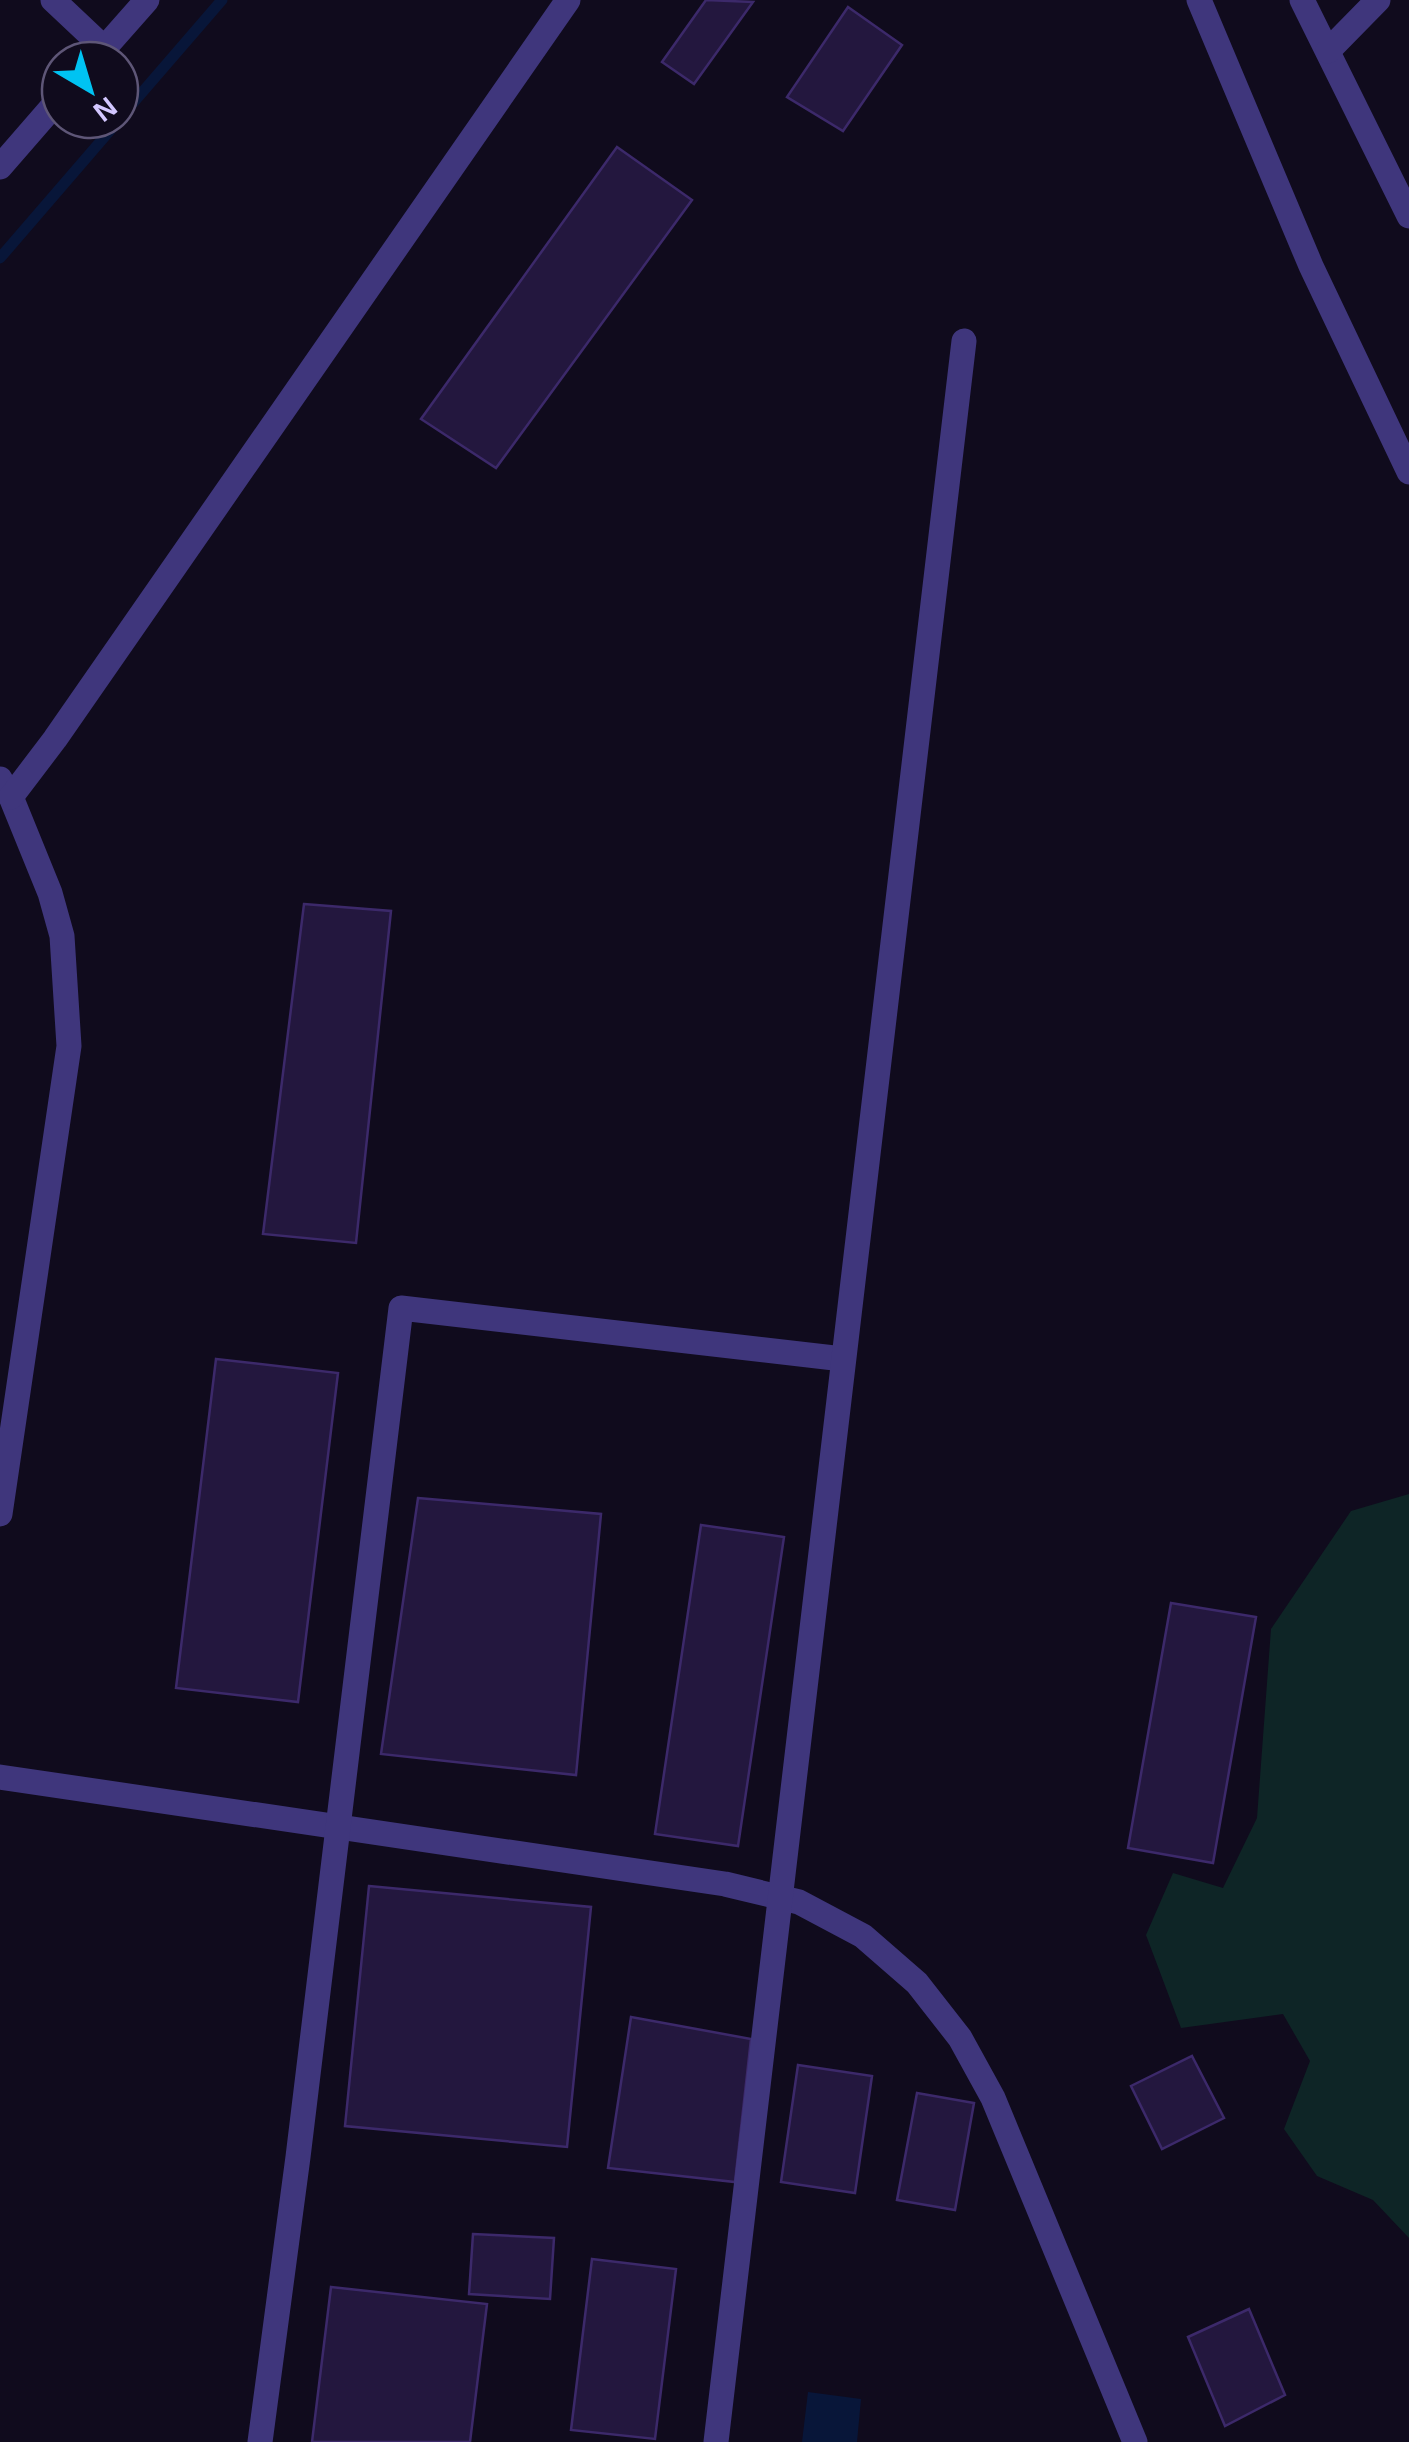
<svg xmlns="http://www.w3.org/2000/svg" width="1409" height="2442" viewBox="0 0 1409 2442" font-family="Helvetica,sans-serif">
  <rect width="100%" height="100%" fill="#100b1d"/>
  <polygon fill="#0e2526" points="1409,1494 1409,2238 1373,2200 1317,2176 1284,2129 1310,2061 1283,2014 1181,2028 1146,1935 1173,1873 1223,1888 1257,1818 1271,1629 1351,1511"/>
  <polygon fill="#081639" points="808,2392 861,2399 857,2442 802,2442"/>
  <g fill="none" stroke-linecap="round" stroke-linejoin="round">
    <g stroke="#081639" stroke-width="11">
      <polyline points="120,118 222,0"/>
      <polyline points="0,258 119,120"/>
    </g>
  </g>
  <g fill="#23173e" stroke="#3c296a" stroke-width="2.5">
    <polygon points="706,0 753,2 694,84 662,62"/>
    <polygon points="848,7 902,45 843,131 787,97"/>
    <polygon points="617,147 692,200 496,468 421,419"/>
    <polygon points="304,904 391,911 356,1243 263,1234"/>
    <polygon points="216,1359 338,1373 298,1702 176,1688"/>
    <polygon points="418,1498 601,1514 576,1775 381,1754"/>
    <polygon points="701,1525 784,1537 738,1846 655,1834"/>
    <polygon points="1171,1603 1256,1617 1213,1863 1128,1848"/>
    <polygon points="369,1886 591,1907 567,2147 345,2126"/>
    <polygon points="631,2017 751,2039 735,2182 608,2168"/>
    <polygon points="1192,2056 1224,2118 1162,2149 1131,2086"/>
    <polygon points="798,2065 872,2076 855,2193 781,2182"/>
    <polygon points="917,2093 974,2103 955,2210 897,2200"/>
    <polygon points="473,2234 554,2238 550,2299 469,2294"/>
    <polygon points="592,2259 676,2269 655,2439 571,2430"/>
    <polygon points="331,2287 487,2304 470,2442 312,2442"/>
    <polygon points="1249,2309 1285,2395 1225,2426 1188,2337"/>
  </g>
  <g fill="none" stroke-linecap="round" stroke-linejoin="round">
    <g stroke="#3f367c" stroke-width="25">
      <polyline points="53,0 104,48"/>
      <polyline points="1199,0 1311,266 1409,472"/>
      <polyline points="1302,0 1409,216"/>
      <polyline points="1328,51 1378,0"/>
      <polyline points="94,60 147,0"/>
      <polyline points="0,167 60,98"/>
      <polyline points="0,779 11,797 50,893 62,936 69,1046 0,1514"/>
      <polyline points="11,797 55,739 568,0"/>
      <polyline points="0,1777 725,1884 799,1902 863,1936 917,1983 960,2038 993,2098 1135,2442"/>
      <polyline points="260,2442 298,2157 401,1308 843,1359"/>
      <polyline points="716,2442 964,341"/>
    </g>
  </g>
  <g transform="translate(90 90) rotate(142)"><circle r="48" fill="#100b1d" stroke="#5e5677" stroke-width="2.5"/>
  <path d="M0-8L18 38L0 25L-18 38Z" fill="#00c3f2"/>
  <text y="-15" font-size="28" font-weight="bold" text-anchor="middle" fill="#d3c7ff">N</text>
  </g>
</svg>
